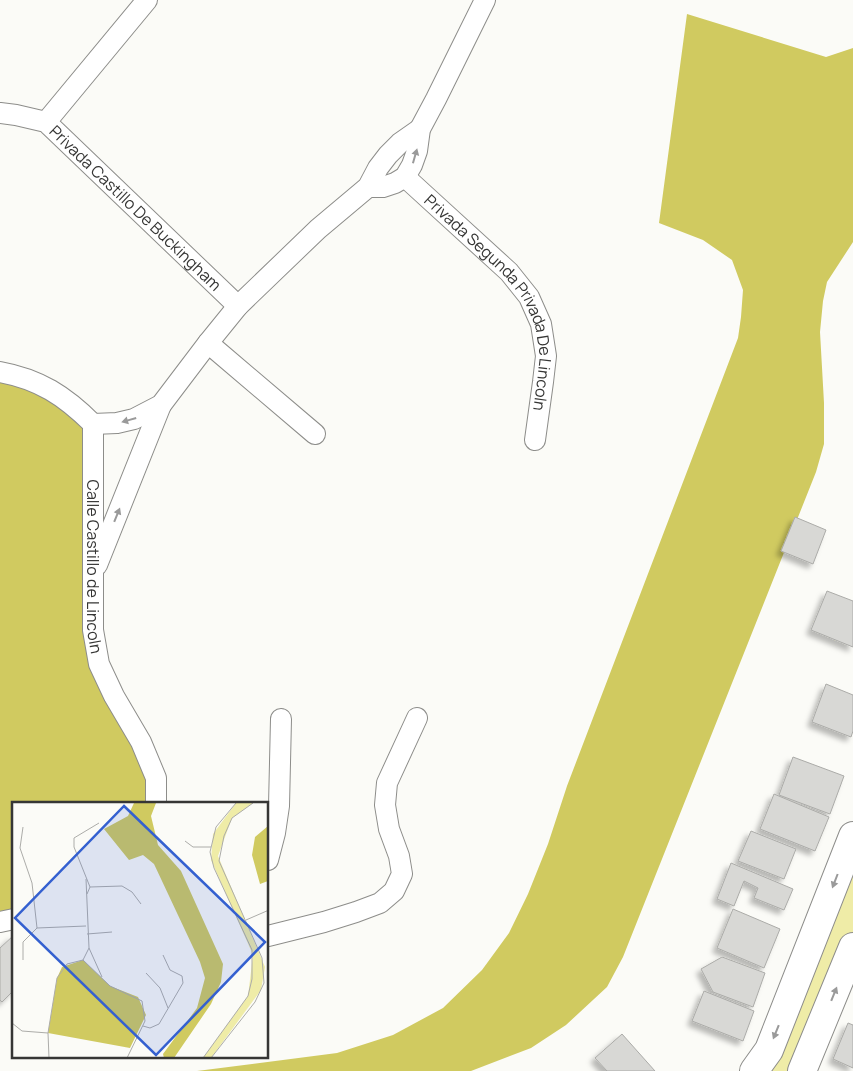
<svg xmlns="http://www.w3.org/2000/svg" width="853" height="1071" viewBox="0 0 853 1071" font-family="Manrope,sans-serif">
  <defs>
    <filter id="shadow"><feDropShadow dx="-4.5" dy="4.5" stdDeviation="2.5" flood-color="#0004"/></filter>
  </defs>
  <rect width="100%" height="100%" fill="#fbfbf7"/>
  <polygon fill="#efeca7" points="853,836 853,947 802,1071 754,1071"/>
  <g fill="#d0ca60">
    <polygon points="687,14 826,57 853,48 853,242 827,282 823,301 820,332 824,403 824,444 816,472 623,957 607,987 566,1025 531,1048 471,1071 197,1071 337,1053 393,1035 443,1008 482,970 509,933 528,894 548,844 567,786 738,338 741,317 743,290 732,260 703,240 659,223"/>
    <polygon points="0,372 93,424 93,630 156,803 14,804 14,919 0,922"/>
  </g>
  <g fill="#d8d8d5" stroke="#ababa8" filter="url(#shadow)">
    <polygon points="795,517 826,530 813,564 781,551"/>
    <polygon points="827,591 853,601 853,647 811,630"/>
    <polygon points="826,684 853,695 853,731 851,737 812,722"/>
    <polygon points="793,757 844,776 830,814 779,795"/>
    <polygon points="774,794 829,817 815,851 760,829"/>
    <polygon points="751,831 796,849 784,879 738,861"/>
    <polygon points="731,863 793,889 784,910 754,898 758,888 744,881 734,906 717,899"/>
    <polygon points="733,909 780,929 764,968 717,948"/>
    <polygon points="14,935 14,990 2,1002 0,1000 0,948"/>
    <polygon points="722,957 765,973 753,1007 713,992 701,969"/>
    <polygon points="704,991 754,1011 743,1041 692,1021"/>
    <polygon points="848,1023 853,1025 853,1068 833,1059"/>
    <polygon points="622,1034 655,1071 607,1071 595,1058"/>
  </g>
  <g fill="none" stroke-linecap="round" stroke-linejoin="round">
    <g stroke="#8d8d8a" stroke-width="22">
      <g id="street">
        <path id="s1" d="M 0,113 L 16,115 L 46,122 L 238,306"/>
        <polyline points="46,122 147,0"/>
        <path id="s2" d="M 405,177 L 509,272 L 529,297 L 541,324 L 546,356 L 543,382 L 535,440"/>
        <polyline points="368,187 383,187 395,183 405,177 412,165 417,151 420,129 436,99 485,0"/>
        <polyline points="208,343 315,434"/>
        <path id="s3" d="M 0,372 C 39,379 65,396 93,424 L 93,630 L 99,664 L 114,696 L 141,742 L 156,778 L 156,804"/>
        <polyline points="93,424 117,423 134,419 161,405 208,343 238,306 318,229 368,187 378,168 388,155 400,143 420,129"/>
        <polyline points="97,565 161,405"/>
        <polyline points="268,860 275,833 279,806 281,719"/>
        <polyline points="0,922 14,919"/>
        <polyline points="268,936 324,922 356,912 380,903 394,891 402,874 399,856 389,829 385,805 387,783 417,718"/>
      </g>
    </g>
    <g stroke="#8d8d8a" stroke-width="30">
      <g id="secondary">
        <polyline points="754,1071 769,1050 853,836"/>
        <polyline points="802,1071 853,947"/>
      </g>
    </g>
    <use href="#street" stroke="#fff" stroke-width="20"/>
    <use href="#secondary" stroke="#fff" stroke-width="28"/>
  </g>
  <defs><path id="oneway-solid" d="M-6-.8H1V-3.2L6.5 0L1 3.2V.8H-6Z" transform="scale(1.25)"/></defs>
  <g fill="#9a9a9a">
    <use href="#oneway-solid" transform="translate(415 156) rotate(-74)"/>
    <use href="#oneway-solid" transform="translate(129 420) rotate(164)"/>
    <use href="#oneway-solid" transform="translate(117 515) rotate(-68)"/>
    <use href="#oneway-solid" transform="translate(835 881) rotate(111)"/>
    <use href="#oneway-solid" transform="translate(834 994) rotate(-68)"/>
    <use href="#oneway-solid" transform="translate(776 1032) rotate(112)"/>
  </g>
  <g text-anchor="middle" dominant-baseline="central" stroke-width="5" stroke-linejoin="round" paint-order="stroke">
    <g font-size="16" fill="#363635" stroke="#fffffe">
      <text stroke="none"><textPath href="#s1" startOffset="171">Privada Castillo De Buckingham</textPath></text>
      <text stroke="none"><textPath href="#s2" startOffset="160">Privada Segunda Privada De Lincoln</textPath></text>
      <text stroke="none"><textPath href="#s3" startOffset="251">Calle Castillo de Lincoln</textPath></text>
    </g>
  </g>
  <g transform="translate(12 802)">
    <rect width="256" height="256" fill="#fbfbf7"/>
    <path d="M 224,1 L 241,1 L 220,16 L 206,54 L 253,165 L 249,188 L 199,256 L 191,256 L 236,194 L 241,153 L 199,58 L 201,32 Z" fill="#efeca7"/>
    <path d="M 122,1 L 144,1 L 139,14 L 146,43 L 169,69 L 211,162 L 209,180 L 199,202 L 162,256 L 152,256 L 151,252 L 185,206 L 193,176 L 188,160 L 142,62 L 131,53 L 117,58 L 92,27 L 116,14 ZM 256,24 L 256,79 L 248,82 L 240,53 L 243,35 ZM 71,158 L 98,184 L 126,195 L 134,213 L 118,246 L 36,231 L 45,176 L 50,165 Z" fill="#d0ca60"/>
    <path fill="none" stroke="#acaca9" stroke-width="1" d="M 11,25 L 8,46 L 20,81 L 25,126M 173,39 L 181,45 L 199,45M 78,85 L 110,84 L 120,90 L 129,102M 75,92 L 78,85 L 62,45 L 62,36 L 87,21M 234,118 L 257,108M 75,132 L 100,130M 77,146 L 90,175M 11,158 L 11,140 L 25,126 L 74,124M 71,158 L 77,146 L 74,77M 134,171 L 148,186 L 156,206M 0,221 L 10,229 L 36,231M 131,224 L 138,226 L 147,222 L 171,181 L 170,174 L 158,168 L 151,153M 37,256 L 36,231 L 45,176 L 55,162 L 71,158 L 98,184 L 130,199 L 133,219 L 115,256M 191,256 L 236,194 L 240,177 L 240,148 L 202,66 L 198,50 L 204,25 L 224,1M 199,256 L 243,200 L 252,181 L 250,156 L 207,59 L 212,34 L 220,16 L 241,1"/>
    <path fill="#3460d0" fill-opacity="0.15" stroke="#3460d0" stroke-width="2.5" d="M 112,4 L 253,140 L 144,253 L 3,116 Z"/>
    <rect width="256" height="256" fill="none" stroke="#363635" stroke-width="2.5"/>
  </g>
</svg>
